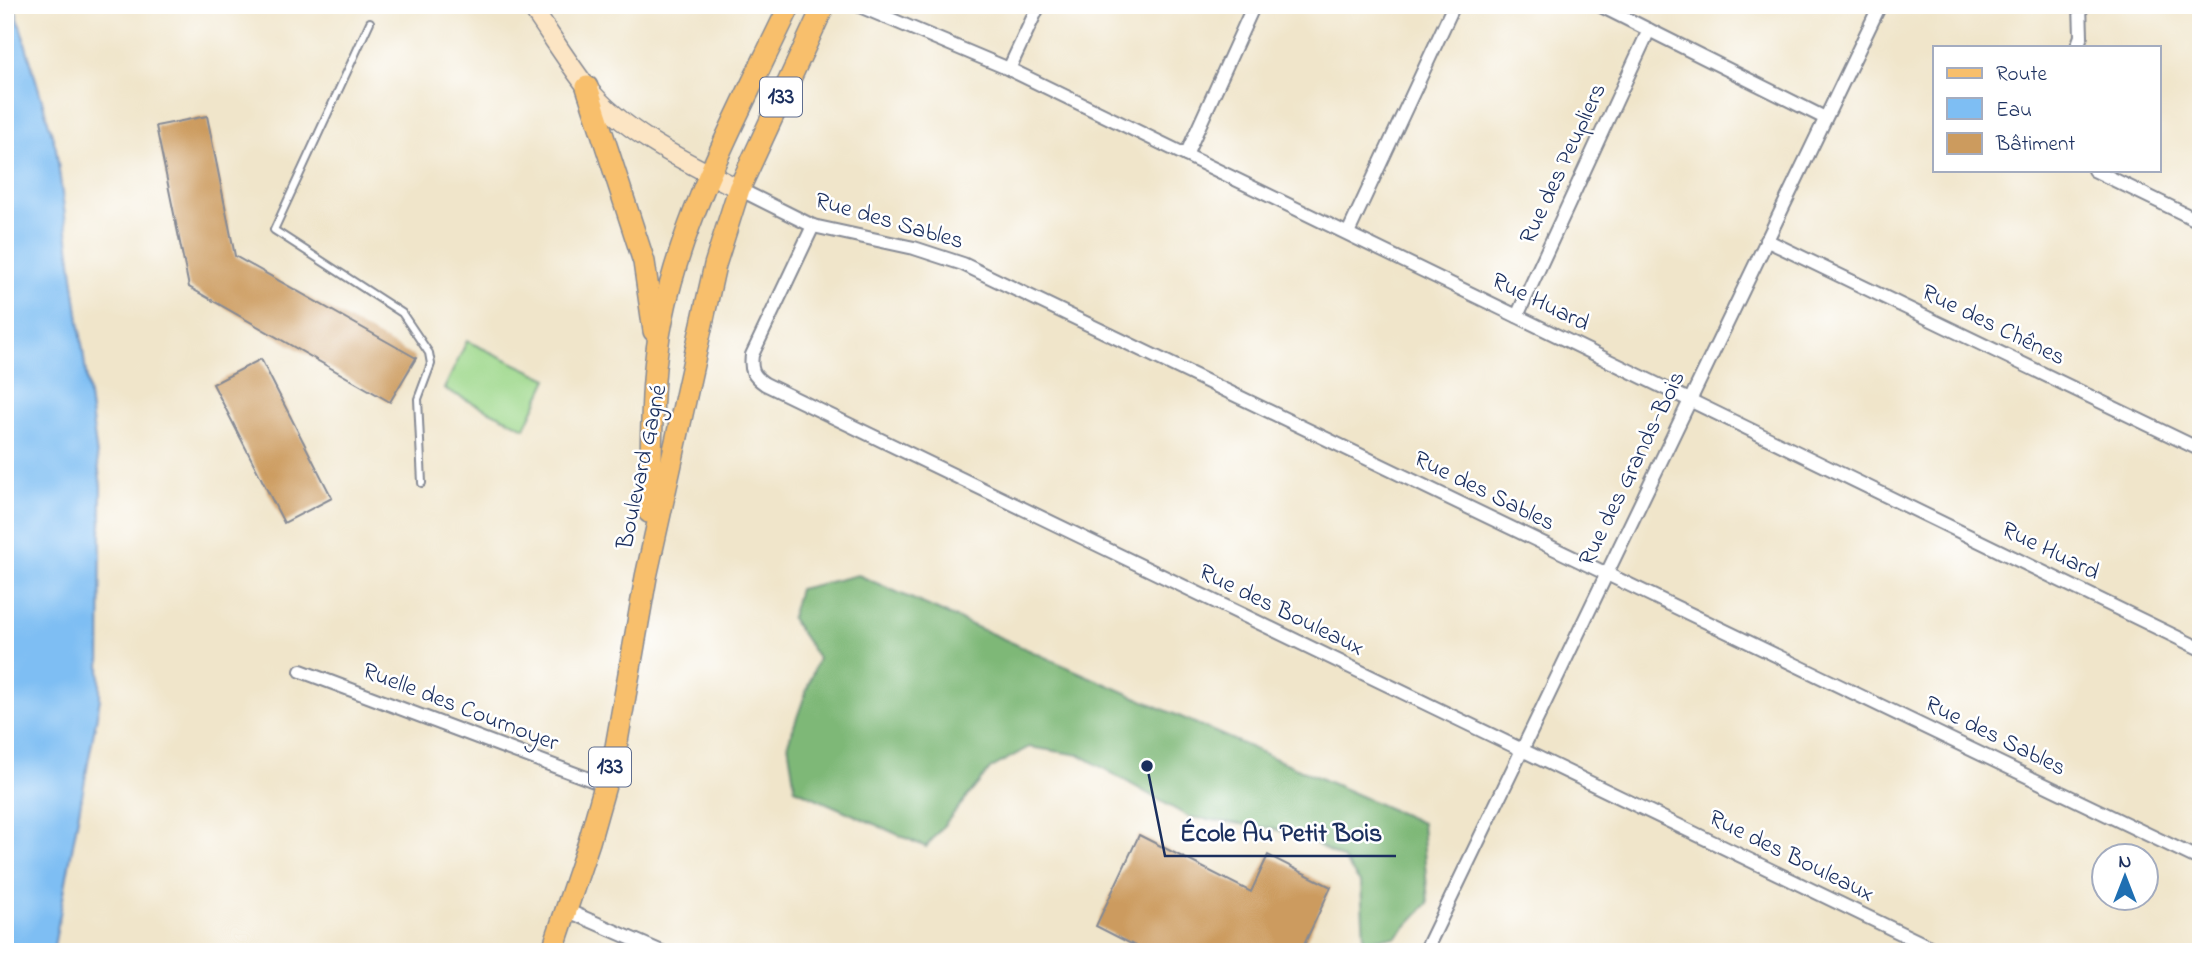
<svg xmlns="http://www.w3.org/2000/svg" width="2206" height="957" viewBox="0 0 2206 957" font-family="'Indie Flower',sans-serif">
  <rect width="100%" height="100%" fill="#fff"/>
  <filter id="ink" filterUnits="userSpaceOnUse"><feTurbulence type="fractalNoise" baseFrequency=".0143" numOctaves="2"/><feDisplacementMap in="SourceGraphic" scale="14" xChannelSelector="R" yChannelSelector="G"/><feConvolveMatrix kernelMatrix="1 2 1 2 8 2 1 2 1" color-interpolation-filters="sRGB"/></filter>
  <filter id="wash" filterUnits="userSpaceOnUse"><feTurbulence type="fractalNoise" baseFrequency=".00686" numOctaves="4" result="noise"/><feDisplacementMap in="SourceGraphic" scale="28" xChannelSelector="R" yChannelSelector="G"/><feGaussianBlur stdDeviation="1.57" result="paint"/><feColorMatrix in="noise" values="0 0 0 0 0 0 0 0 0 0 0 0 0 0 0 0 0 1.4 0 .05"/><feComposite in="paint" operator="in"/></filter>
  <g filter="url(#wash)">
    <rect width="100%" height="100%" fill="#f0e5ca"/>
    <polygon fill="#9ed88b" stroke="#5c8474" stroke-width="2" points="467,341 548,379 525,428 444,389"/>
    <g fill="#7eb877" stroke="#4c746a" stroke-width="2">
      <polygon points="858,575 1422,823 1428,903 1396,937 1364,939 1361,884 1344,860 1307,839 1270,828 1189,817 1080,755 1029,747 990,769 926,847 795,789 788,743 818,658 791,618 799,589"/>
      <polygon points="1335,941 1370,952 1330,952"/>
    </g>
    <polygon fill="#7ebef3" stroke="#4c76a8" stroke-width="2" points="5,5 14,5 56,148 101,486 100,699 53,952 5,952"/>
    <g id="blocks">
      <g fill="#cc9b5e">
        <polygon points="207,116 235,256 416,358 390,402 189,287 156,126"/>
        <polygon points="261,359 332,498 284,523 213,384"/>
        <polygon points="1139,835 1251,892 1268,855 1331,887 1303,947 1293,952 1147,952 1096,926"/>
      </g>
    </g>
  </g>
  <g filter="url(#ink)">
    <use href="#blocks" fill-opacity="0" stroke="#868a94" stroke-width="2"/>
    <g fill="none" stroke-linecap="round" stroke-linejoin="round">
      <g stroke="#868a94" stroke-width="10">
        <polyline id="lane" points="370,22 274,230 402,313 429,353 431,364 418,399 422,483"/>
      </g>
      <g stroke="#868a94" stroke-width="16">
        <g id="street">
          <polyline points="857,5 1009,69 2201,649"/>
          <polyline points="1599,5 1825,118"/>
          <polyline points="2077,47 2081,36 2080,5"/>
          <polyline points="1009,69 1039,5"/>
          <polyline points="1186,155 1254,5"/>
          <polyline points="2094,170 2201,222"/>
          <polyline points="739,189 813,226 914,248 963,264 2201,860"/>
          <path d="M 813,226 L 752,355 C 750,370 753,376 765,384 L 1940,952"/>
          <polyline points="1348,233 1454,5"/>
          <polyline points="1766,240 2201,450"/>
          <polyline points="1517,316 1649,30"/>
          <polyline points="301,671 605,785"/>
          <polyline points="566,910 662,952"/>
          <polyline points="1425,952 1880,5"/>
        </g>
      </g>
      <g stroke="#868a94" stroke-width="21">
        <path id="secondary" d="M 530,5 C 549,32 566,60 586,86 C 624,133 686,162 739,189"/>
      </g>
      <g stroke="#868a94" stroke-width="24">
        <g id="primary">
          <polyline points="587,87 644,262 654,331"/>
          <path d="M 649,512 C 653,449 649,382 662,320 C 684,210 742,107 790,5"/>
          <polyline points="552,952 589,842 616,747 646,577 715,265 739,189 824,5"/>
        </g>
      </g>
      <use href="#lane" stroke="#fff" stroke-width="6"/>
      <use href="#street" stroke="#fff" stroke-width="12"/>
      <use href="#secondary" stroke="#fce5c4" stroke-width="18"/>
      <use href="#primary" stroke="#f8bf6c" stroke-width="21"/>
    </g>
  </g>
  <g text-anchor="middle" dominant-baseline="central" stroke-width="5" stroke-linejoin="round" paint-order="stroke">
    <g fill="#fff" stroke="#5f6d8e" stroke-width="2">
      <rect x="760" y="77.5" width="42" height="39" rx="5"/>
      <rect x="589" y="747.5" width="42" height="39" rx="5"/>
    </g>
    <g font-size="23" font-weight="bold" fill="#1b2f5e">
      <text x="781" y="97">133</text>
      <text x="610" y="767">133</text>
    </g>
    <g font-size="24" fill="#1b2f5e" stroke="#fff">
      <text transform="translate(1564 164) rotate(-65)">Rue des Peupliers</text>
      <text transform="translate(889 222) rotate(16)">Rue des Sables</text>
      <text transform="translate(1540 303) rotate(26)">Rue Huard</text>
      <text transform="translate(1993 326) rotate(26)">Rue des Chênes</text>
      <text transform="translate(643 467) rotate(-78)">Boulevard Gagné</text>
      <text transform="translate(1633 469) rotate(-64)">Rue des Grands-Bois</text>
      <text transform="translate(1484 492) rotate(26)">Rue des Sables</text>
      <text transform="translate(2050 552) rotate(26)">Rue Huard</text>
      <text transform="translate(1281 611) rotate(26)">Rue des Bouleaux</text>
      <text transform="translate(460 708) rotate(21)">Ruelle des Cournoyer</text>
      <text transform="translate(1995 737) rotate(26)">Rue des Sables</text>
      <text transform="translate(1791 857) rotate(26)">Rue des Bouleaux</text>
    </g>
  </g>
  <path fill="none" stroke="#1b2f5e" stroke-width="2.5" d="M1147 766L1165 856H1396"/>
  <circle fill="#1b2f5e" stroke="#fff" stroke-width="2.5" cx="1147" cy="766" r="7"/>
  <g font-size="26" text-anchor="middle" font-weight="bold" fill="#1b2f5e" stroke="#fff" stroke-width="5" stroke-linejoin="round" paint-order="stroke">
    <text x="1281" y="841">École Au Petit Bois</text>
  </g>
  <rect width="2206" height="957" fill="none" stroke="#fff" stroke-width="28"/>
  <rect x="1933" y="46" width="228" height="126" fill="#ffffff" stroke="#a4acbf" stroke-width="2"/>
  <rect x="1947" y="68" width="35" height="10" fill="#f8bf6c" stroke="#a4acbf" stroke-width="2"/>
  <text x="1996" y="80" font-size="21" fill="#1b2f5e">Route</text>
  <rect x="1947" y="98" width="35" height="21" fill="#7ebef3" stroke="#a4acbf" stroke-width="2"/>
  <text x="1996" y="116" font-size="21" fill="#1b2f5e">Eau</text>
  <rect x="1947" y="133" width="35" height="21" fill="#cc9b5e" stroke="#a4acbf" stroke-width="2"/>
  <text x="1996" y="150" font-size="21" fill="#1b2f5e">Bâtiment</text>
  <g transform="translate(2125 877)"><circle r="33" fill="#ffffff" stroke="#a4acbf" stroke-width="2"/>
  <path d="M0-5L12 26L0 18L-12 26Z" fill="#1f6fb2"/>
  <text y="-10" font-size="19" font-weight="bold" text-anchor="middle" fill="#1b2f5e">N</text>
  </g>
</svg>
